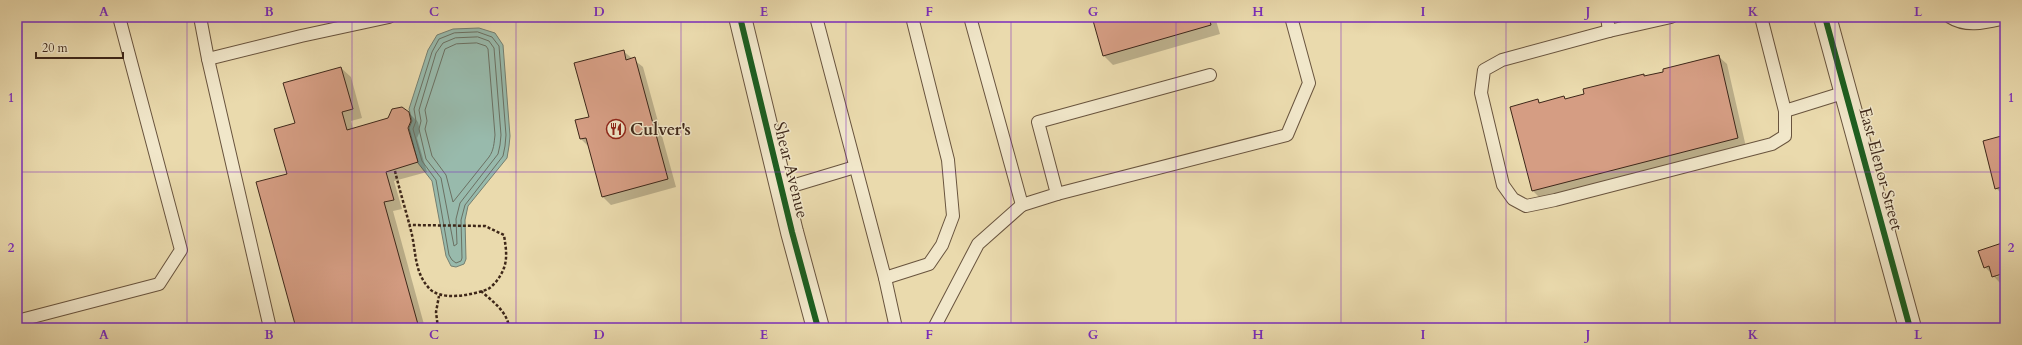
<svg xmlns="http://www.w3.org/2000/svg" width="2022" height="345" viewBox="0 0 2022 345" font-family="Cardo,serif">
  <rect width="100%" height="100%" fill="#eadaad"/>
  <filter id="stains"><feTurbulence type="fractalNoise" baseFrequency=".005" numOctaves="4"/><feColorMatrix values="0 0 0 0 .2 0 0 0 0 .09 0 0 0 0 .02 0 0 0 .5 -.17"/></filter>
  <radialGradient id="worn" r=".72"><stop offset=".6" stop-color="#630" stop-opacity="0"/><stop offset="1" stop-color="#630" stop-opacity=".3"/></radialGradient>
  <polygon fill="#98baac" stroke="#747f71" points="479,28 495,33 503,45 510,136 509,146 507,158 468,206 465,220 466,259 464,264 456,267 451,266 446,256 432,181 418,163 409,128 412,121 409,109 428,50 437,35 453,29"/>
  <g fill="#0003">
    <polygon points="1093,17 1215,17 1220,34 1113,65 1103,55"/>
    <polygon points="623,51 643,67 676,187 611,205 602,196 589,147 581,139"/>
    <polygon points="1718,56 1727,64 1746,147 1541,199 1533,191 1538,100 1541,104 1564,98 1566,100 1643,75 1645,77"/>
    <polygon points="341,68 351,77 362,118 351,121 353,129 408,112 418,122 420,131 417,138 427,172 394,181 402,209 393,211 425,328 297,328 288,175 296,124"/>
    <polygon points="2005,136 2005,194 2003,195 1996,188"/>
    <polygon points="2005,244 2005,272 1996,275 1996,277 2005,274 2005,282 2000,283 1985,267"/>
  </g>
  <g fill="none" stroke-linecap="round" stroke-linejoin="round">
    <g stroke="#6b7062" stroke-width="1">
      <polygon points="478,32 492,37 499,46 506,135 505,146 503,156 465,205 461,220 462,258 461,261 456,263 452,260 449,255 436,180 422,161 413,129 416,121 414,109 432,52 439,39 454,33"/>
      <polygon points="478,37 489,41 494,48 501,135 500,145 498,154 460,203 456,219 457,244 454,246 441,178 426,159 419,129 421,121 419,110 436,53 443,43 455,38"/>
      <path d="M 477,43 L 486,46 L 488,49 L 495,135 C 494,143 494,150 489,157 L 453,202 L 446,175 L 432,156 L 425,129 L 427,121 L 425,110 L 445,49 L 456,44 Z"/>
    </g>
  </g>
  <g fill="#d59d83" stroke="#3e2719">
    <polygon points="1092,17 1209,17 1211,25 1103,56"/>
    <polygon points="624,50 626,60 635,57 668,179 602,197 586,138 580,139 575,120 589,117 574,63"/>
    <polygon points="1719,55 1738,138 1532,191 1510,107 1538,99 1539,103 1564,96 1565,99 1584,94 1583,89 1644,74 1644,76 1663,72 1663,69"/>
    <polygon points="341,67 353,109 342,112 347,130 388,118 392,109 402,107 409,112 411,121 408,128 418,162 386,172 394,200 384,202 419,328 296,328 256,182 287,174 274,129 295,123 283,83"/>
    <polygon points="2005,135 2005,186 1995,189 1983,141"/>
    <polygon points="2005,242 2005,273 1992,277 1989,266 1984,268 1978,251"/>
    <polygon points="2005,305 2005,317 2002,306"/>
  </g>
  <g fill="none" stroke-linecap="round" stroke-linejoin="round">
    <g stroke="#69543e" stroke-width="14">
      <g id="service">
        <polyline points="200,17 208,59 301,36 389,17"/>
        <polyline points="816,17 885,278 896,328"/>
        <polyline points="970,17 1022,205 1057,194 1038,122 1210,75"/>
        <polyline points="1607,17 1609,31 1671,17"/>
        <polyline points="1761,17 1785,111 1846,92"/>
        <path d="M 1950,17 C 1967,28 1987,22 2005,18"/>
        <polyline points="1609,31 1502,60 1484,70 1481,93 1503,185 1513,199 1526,206 1555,200 1772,144 1785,136 1785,111"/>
        <polyline points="208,59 270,328"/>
        <polyline points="782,189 855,167"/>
        <polyline points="1057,194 1287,135 1309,83 1291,17"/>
        <polyline points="885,278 929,264 942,245 953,216 948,160 912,17"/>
        <polyline points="17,321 159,284 181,250 119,17"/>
        <polyline points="934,328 978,244 1022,205"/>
      </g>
    </g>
    <g stroke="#69543e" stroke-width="24">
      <g id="minor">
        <polyline points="740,17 792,232 818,328"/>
        <polyline points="1825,17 1910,328"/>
      </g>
    </g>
    <g stroke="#3e2719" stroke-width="2.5" stroke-dasharray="3 2" stroke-linecap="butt">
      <path d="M 395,171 C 400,192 407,214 412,235 C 416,254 415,272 428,287 C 439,302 473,295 488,289 C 492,287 498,280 500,276 C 509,262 506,249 504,235 L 485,226 L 409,225"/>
      <path d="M 481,291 C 492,301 508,312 509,328"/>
      <polyline points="438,328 436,312 439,296"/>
    </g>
    <use href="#service" stroke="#f1e7ca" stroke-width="12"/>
    <use href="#minor" stroke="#f1e7ca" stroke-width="22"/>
    <g stroke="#f1e7ca" stroke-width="8">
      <g id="cycleway">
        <polyline points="740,17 792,232 818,328"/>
        <polyline points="1825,17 1910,328"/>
      </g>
    </g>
    <use href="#cycleway" stroke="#1b5e20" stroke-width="6"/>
  </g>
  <path fill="none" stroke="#7b2cbf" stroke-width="1" stroke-opacity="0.55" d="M 187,17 L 187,328M 352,17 L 352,328M 516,17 L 516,328M 681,17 L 681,328M 846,17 L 846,328M 1011,17 L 1011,328M 1176,17 L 1176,328M 1341,17 L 1341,328M 1506,17 L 1506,328M 1670,17 L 1670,328M 1835,17 L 1835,328M 17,172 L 2005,172"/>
  <defs>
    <g id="restaurant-ring" transform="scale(1)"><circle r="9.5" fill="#f1e7ca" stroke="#8f2418" stroke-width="1.5"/><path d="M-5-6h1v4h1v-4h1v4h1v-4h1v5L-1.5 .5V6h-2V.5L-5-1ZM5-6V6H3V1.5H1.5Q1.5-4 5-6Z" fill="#8f2418"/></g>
  </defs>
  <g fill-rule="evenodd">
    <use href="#restaurant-ring" x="616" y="129"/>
  </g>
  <g text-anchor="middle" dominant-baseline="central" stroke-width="3" stroke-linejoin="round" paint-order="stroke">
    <g font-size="17" font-weight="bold" fill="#3e2719" stroke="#f1e7ca" text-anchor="start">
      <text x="630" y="129">Culver's</text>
    </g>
    <g font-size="17" fill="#3e2719" stroke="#f1e7ca">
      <text transform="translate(1881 169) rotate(75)">East Elenor Street</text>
      <text transform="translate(791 170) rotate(76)">Shear Avenue</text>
    </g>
  </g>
  <rect width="2022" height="345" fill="none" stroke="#eadaad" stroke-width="44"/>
  <path d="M36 52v6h87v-6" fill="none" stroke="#3e2719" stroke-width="2"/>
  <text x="42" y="52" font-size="12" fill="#3e2719" stroke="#f1e7ca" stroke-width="3" paint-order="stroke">20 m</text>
  <rect x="22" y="22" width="1978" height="301" fill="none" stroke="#7b2cbf" stroke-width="1.5"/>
  <g font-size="13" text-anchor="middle" font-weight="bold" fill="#7b2cbf">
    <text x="104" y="16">A</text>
    <text x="269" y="16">B</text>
    <text x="434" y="16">C</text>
    <text x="599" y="16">D</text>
    <text x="764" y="16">E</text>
    <text x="929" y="16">F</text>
    <text x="1093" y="16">G</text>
    <text x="1258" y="16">H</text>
    <text x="1423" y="16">I</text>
    <text x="1588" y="16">J</text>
    <text x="1753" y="16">K</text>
    <text x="1918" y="16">L</text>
    <text x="11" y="102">1</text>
    <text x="2011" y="102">1</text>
    <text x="11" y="252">2</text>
    <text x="2011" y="252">2</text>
    <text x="104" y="339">A</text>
    <text x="269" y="339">B</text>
    <text x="434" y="339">C</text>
    <text x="599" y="339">D</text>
    <text x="764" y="339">E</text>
    <text x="929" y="339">F</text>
    <text x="1093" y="339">G</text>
    <text x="1258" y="339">H</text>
    <text x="1423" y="339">I</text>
    <text x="1588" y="339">J</text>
    <text x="1753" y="339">K</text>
    <text x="1918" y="339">L</text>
  </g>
  <rect width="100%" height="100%" filter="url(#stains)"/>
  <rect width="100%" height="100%" fill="url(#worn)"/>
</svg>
